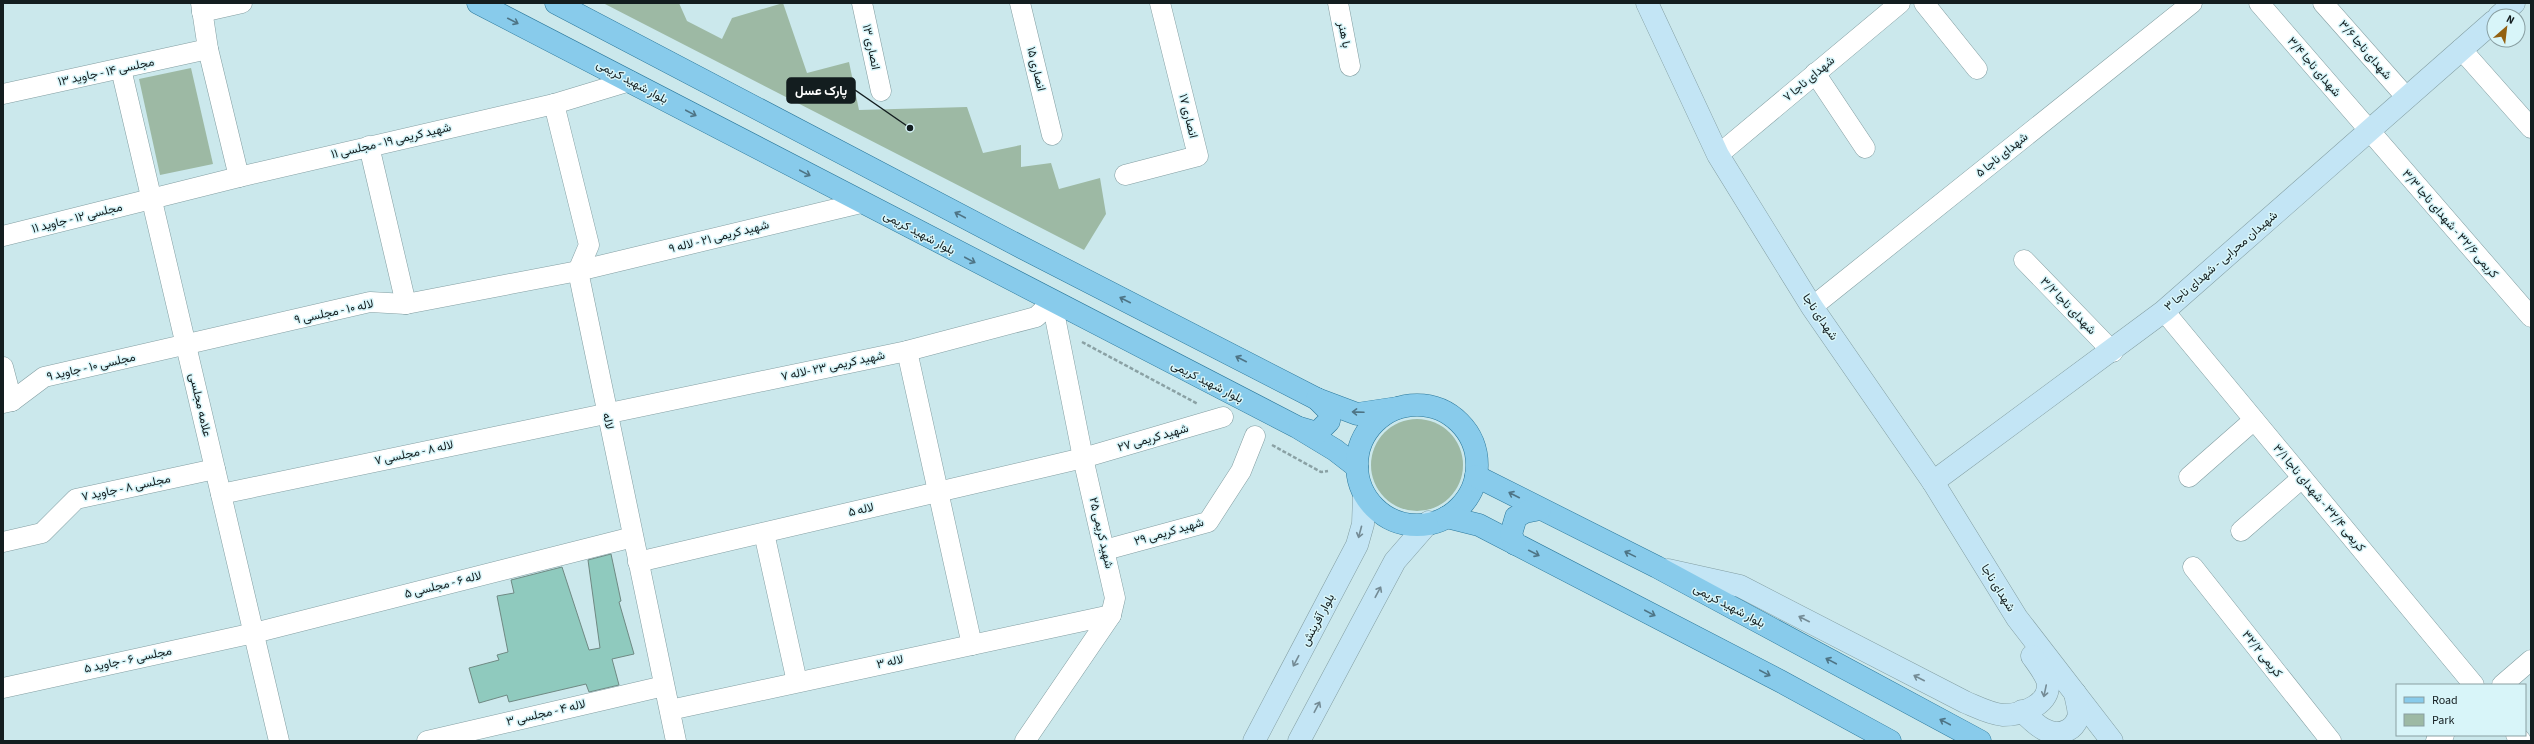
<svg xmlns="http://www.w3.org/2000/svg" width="2534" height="744" viewBox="0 0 2534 744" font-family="'Source Sans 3',Vazirmatn,sans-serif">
  <rect width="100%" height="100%" fill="#cbe8ec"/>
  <g fill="#9db9a4">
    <polygon points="603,3 679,3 687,21 722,39 732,18 783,3 807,73 849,62 859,110 967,107 983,153 1021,145 1021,167 1051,163 1059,189 1100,178 1106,214 1084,250"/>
    <polygon points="191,68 213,164 160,175 139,79"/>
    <circle cx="1417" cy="465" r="46"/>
  </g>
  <polygon fill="#8fcabe" stroke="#6f8983" points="611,554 621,601 619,602 634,654 612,659 619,685 589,692 586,684 509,702 507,695 479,703 469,668 499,660 497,655 508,652 497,596 514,593 511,580 562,567 589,650 600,648 588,560"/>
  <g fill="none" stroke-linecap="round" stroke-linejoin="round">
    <g stroke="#839ea2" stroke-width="21">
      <g id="street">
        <polyline points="201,3 208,49 239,177"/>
        <polyline points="862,3 881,91"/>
        <polyline points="1020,3 1052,135"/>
        <polyline points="1338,3 1350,66"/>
        <polyline points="1924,3 1977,69"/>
        <polyline points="2259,3 2531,317"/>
        <polyline points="2323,3 2407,98"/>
        <polyline points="202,12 242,3"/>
        <polyline points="2461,49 2531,128"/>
        <polyline points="121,69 279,741"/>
        <polyline points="1815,73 1865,148"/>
        <polyline points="3,94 208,49"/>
        <polyline points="554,104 589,245 578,271 676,741"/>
        <polyline points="369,146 406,304"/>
        <polyline points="1718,155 1900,3"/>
        <polyline points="1125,175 1198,156 1160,3"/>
        <polyline points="3,236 239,177 554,104 630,81"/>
        <polyline points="2024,260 2113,352"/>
        <polyline points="1812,307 2192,3"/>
        <polyline points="2164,311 2474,685"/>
        <polyline points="907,351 972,645"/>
        <polyline points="3,367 12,401"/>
        <polyline points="3,403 12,401 44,377 370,302 406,304 578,271 861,203"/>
        <polyline points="2189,477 2254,420"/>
        <polyline points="221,494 907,351 1036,317 1052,302 1083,458 1115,598 1111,615 1025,741"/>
        <polyline points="2241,531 2302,478"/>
        <polyline points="764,533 797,682"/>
        <polyline points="3,542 42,533 76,499 215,469"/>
        <polyline points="1105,550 1208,522 1241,471 1255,436"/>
        <polyline points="638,562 1083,458 1223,417"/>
        <polyline points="2193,567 2331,741"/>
        <polyline points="2502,685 2531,660"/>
        <polyline points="3,688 254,633 633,537"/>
        <polyline points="670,710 1111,615"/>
        <polyline points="2516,735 2521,741"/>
        <polyline points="427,741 664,686"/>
        <polyline points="2436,741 2444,735"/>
      </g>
    </g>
    <g stroke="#839ea2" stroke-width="23">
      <g id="secondary">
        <polyline points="1647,3 1718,155 1812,307 1933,482 2017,618 2112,741"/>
        <polyline points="2499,16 2514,3"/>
        <polyline points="1933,482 2164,311 2494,21"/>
        <path d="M 1668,570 L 1740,586 L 1965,702 C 1977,707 1990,714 2003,715 C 2021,715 2054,704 2047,680 C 2044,672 2037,663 2032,656"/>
        <path d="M 2022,711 C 2034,723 2050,740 2068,730 C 2072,728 2076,723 2078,718 C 2080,712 2076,700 2075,693"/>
        <polyline points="1254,741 1357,545 1363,524 1364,494"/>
        <polyline points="1299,741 1395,561 1429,522"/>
      </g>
    </g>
    <g stroke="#2b789b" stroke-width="23">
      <g id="primary">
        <polyline points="478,3 1297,427 1335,450 1357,467"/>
        <polyline points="556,3 1023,248 1317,399 1357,414 1397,408"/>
        <circle cx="1417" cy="465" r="60"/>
        <polyline points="1300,428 1317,433 1329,421 1330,412 1317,399"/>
        <polyline points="1476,476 1657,567 1980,741"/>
        <polyline points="1447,517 1479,525 1780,681 1890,741"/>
        <polyline points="1515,544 1511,534 1516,517 1525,512 1540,509"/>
      </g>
    </g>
    <g stroke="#8aa1a4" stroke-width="2.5" stroke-dasharray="4 2" stroke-linecap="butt">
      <polyline points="1082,342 1198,404"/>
      <polyline points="1272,445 1321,472 1328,471"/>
    </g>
    <use href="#street" stroke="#fff" stroke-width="20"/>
    <use href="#secondary" stroke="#c3e5f5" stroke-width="22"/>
    <use href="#primary" stroke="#88cbeb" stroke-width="22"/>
  </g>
  <defs><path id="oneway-shaft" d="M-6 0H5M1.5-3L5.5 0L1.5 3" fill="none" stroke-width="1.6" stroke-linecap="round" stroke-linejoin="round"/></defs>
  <g stroke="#4e7485">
    <use href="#oneway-shaft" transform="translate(513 21) rotate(27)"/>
    <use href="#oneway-shaft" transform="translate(691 113) rotate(28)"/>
    <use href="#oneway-shaft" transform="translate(805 173) rotate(28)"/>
    <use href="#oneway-shaft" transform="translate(960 215) rotate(-152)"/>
    <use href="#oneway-shaft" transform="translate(970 260) rotate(28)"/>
    <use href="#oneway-shaft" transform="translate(1125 300) rotate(-153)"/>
    <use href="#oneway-shaft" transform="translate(1241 359) rotate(-153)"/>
    <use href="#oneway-shaft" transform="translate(1358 412) rotate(-178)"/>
    <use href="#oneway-shaft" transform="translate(1514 495) rotate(-153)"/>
    <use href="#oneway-shaft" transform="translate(1534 553) rotate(27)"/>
    <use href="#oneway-shaft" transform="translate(1630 554) rotate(-154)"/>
    <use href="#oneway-shaft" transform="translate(1650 613) rotate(28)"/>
    <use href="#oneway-shaft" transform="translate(1831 661) rotate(-152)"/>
    <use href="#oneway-shaft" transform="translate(1765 673) rotate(28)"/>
    <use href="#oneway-shaft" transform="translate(1945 722) rotate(-152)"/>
  </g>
  <g stroke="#748b95">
    <use href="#oneway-shaft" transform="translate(1360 532) rotate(105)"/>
    <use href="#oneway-shaft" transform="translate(1378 592) rotate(-62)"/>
    <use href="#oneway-shaft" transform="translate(1804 619) rotate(-153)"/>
    <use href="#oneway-shaft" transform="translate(1296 661) rotate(118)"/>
    <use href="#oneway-shaft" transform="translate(1919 678) rotate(-153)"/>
    <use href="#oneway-shaft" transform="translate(2045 691) rotate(102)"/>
    <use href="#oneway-shaft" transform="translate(1317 707) rotate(-62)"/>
  </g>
  <g text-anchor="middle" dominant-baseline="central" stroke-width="3" stroke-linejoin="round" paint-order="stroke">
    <g font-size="12" fill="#131d1f" stroke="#d8f5f9">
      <text transform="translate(1344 35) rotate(79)">با هنر</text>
      <text transform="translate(871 47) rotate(78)">انصاری ۱۳</text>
      <text transform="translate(2365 50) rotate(49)">شهدای ناجا ۳/۶</text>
      <text transform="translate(2314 67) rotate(49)">شهدای ناجا ۳/۴</text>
      <text transform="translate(1036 69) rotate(76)">انصاری ۱۵</text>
      <text transform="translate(106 72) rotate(-12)">مجلسی ۱۴ - جاوید ۱۳</text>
      <text transform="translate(1809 79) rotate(-40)">شهدای ناجا ۷</text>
      <text transform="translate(632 82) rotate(28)">بلوار شهید کریمی</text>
      <text transform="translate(1188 116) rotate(76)">انصاری ۱۷</text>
      <text transform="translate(391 141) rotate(-13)">شهید کریمی ۱۹ - مجلسی ۱۱</text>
      <text transform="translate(2002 155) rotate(-39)">شهدای ناجا ۵</text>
      <text transform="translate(77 218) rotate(-14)">مجلسی ۱۲ - جاوید ۱۱</text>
      <text transform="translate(2450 224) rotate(49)">کریمی ۳۲/۶ - شهدای ناجا ۳/۳</text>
      <text transform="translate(919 233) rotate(28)">بلوار شهید کریمی</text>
      <text transform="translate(719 237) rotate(-14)">شهید کریمی ۲۱ - لاله ۹</text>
      <text transform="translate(2221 261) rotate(-41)">شهیدان محرابی - شهدای ناجا ۳</text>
      <text transform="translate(2068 306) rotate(46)">شهدای ناجا ۳/۲</text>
      <text transform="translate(334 312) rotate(-12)">لاله ۱۰ - مجلسی ۹</text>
      <text transform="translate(1820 317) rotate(56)">شهدای ناجا</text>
      <text transform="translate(833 366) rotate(-12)">شهید کریمی ۲۳ -لاله ۷</text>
      <text transform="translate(91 367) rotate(-13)">مجلسی ۱۰ - جاوید ۹</text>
      <text transform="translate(1207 382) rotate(27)">بلوار شهید کریمی</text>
      <text transform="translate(200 405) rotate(77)">علامه مجلسی</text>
      <text transform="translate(608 421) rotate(78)">لاله</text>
      <text transform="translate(1153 438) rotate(-16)">شهید کریمی ۲۷</text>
      <text transform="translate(414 453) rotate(-12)">لاله ۸ - مجلسی ۷</text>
      <text transform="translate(126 488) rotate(-12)">مجلسی ۸ - جاوید ۷</text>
      <text transform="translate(2319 498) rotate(50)">کریمی ۳۲/۴ - شهدای ناجا ۳/۱</text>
      <text transform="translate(861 510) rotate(-13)">لاله ۵</text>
      <text transform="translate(1169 532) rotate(-16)">شهید کریمی ۲۹</text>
      <text transform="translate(1101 533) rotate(77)">شهید کریمی ۲۵</text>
      <text transform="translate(443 585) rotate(-14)">لاله ۶ - مجلسی ۵</text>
      <text transform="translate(1998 588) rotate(58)">شهدای ناجا</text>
      <text transform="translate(1729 606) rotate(28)">بلوار شهید کریمی</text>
      <text transform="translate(1318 620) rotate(-62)">بلوار آفرینش</text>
      <text transform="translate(2262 654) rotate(51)">کریمی ۳۲/۲</text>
      <text transform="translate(128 660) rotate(-12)">مجلسی ۶ - جاوید ۵</text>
      <text transform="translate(890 662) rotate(-12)">لاله ۳</text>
      <text transform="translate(546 713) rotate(-13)">لاله ۴ - مجلسی ۳</text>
    </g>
  </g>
  <path fill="none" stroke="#131d1f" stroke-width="1.5" d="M910 128L855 90"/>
  <circle fill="#131d1f" stroke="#d8f5f9" stroke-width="1.5" cx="910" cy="128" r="4"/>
  <rect fill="#131d1f" stroke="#131d1f" stroke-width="1.5" x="787" y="78" width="68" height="25" rx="4"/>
  <g font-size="13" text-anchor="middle" font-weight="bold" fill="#fff">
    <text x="821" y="95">پارک عسل</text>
  </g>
  <rect width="2534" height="744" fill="none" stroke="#131d1f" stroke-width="8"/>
  <rect x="2396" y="684" width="130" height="52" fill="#d8f5f9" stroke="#899fa2"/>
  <rect x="2404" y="697" width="20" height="6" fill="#88cbeb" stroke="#899fa2"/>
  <text x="2432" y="704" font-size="12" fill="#131d1f">Road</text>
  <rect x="2404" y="714" width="20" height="12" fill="#9db9a4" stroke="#899fa2"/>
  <text x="2432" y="724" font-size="12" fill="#131d1f">Park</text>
  <g transform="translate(2506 28) rotate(28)"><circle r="19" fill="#d8f5f9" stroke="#899fa2"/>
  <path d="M0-3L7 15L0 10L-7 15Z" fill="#936111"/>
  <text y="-6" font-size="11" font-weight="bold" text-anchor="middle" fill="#131d1f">N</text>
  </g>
</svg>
